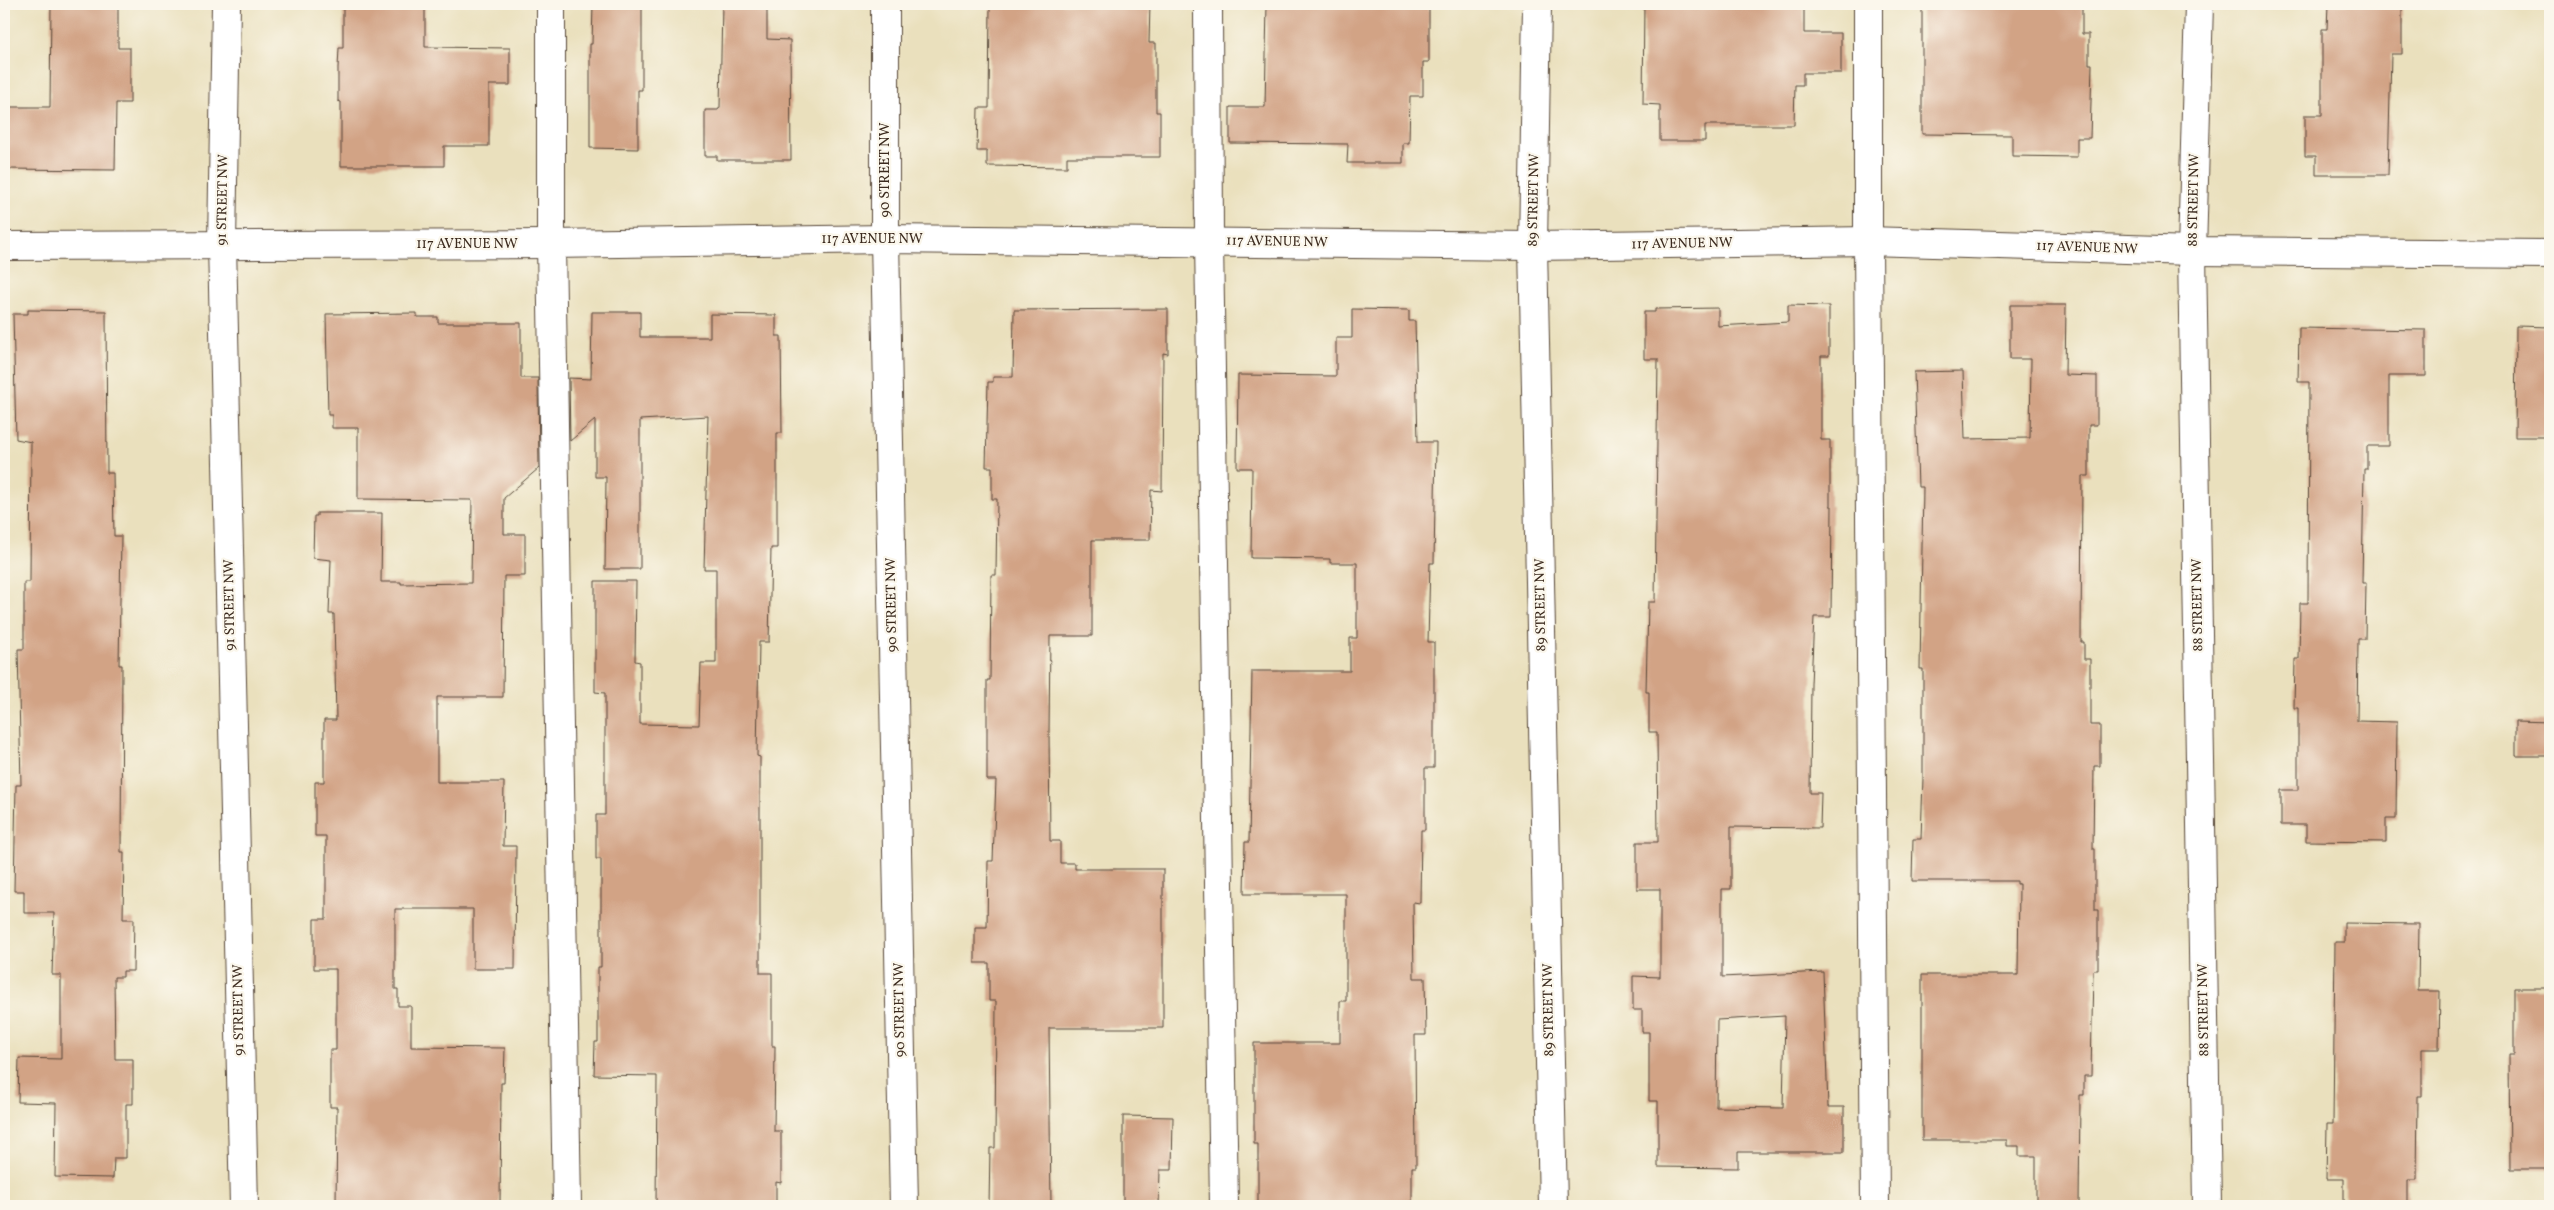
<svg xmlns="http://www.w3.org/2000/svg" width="2554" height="1210" viewBox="0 0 2554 1210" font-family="Vollkorn,serif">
  <rect width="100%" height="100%" fill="#fbf7ec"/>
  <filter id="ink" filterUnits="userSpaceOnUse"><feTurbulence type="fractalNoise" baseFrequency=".02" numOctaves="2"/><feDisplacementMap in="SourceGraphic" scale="10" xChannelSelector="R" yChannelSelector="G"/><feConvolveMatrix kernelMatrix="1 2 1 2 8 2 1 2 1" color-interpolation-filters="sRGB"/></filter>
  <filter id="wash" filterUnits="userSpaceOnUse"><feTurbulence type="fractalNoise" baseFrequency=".0096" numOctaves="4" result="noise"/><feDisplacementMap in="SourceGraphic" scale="20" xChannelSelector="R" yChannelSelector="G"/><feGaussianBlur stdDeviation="1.12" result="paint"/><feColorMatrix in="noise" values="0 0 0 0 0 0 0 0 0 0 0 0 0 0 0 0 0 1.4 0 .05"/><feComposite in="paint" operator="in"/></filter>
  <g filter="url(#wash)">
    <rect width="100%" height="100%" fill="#eae0bd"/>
    <g id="blocks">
      <g fill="#d2a385" fill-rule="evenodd">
        <polygon points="51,4 118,4 118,48 130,48 130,103 116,103 115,170 4,169 4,107 50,107"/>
        <polygon points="343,4 425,4 425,47 510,48 510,85 489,85 489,146 444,146 444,166 341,166 341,102 338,101 338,68 339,48 343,48"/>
        <polygon points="593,4 642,4 642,90 638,90 638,149 590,148 590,44 592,44"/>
        <polygon points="722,4 767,4 767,39 790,40 791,160 717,160 717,156 705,156 705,110 718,110 720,107"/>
        <polygon points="990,4 1150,4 1149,43 1156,43 1156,112 1160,112 1160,157 1067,157 1067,167 987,166 987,151 977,151 978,108 989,108"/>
        <polygon points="1267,4 1429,4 1429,62 1423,62 1423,96 1410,96 1409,143 1403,143 1403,163 1347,163 1348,144 1230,143 1230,107 1265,107"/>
        <polygon points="1644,4 1804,4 1804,33 1841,33 1841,73 1803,73 1803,85 1795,85 1794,125 1705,125 1705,141 1660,141 1660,105 1643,104"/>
        <polygon points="1922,4 2082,4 2082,34 2089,34 2089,64 2092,64 2090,138 2077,138 2077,157 2012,156 2012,135 1922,134"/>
        <polygon points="2328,4 2402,4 2402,54 2391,54 2388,175 2316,175 2316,156 2305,156 2305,115 2322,115 2322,29 2327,29"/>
        <path d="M 1788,305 L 1829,306 L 1829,356 L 1821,356 L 1821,440 L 1830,440 L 1830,506 L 1832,506 L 1831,617 L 1814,617 L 1811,684 L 1810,793 L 1821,793 L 1820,828 L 1731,827 L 1731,889 L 1722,889 L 1722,977 L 1823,972 L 1828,1107 L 1844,1107 L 1844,1152 L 1738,1152 L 1738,1168 L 1658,1167 L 1658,1101 L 1649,1101 L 1649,1032 L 1642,1032 L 1642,1010 L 1633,1010 L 1633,976 L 1660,977 L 1660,889 L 1637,889 L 1637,842 L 1658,842 L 1657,732 L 1649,732 L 1649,692 L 1646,692 L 1648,602 L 1655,602 L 1658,359 L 1644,359 L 1644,312 L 1655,312 L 1655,309 L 1718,308 L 1718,326 L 1788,322 ZM 1785,1016 L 1783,1108 L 1716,1107 L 1717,1020 Z"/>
        <polygon points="2010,305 2066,305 2065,375 2097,376 2097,425 2089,425 2089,476 2082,476 2081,642 2084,642 2084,659 2090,659 2090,725 2100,725 2100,766 2094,766 2093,849 2095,849 2095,910 2098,910 2098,970 2093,970 2091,1076 2084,1076 2084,1095 2080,1095 2079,1206 2036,1206 2036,1156 2019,1156 2019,1146 2007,1146 2007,1140 1922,1140 1922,975 2018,975 2019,884 2017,884 2017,881 1912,881 1913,839 1921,839 1923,778 1923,669 1920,669 1923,487 1918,487 1914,372 1963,371 1965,439 2030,438 2031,359 2010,359"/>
        <polygon points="1168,309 1168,354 1163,353 1162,491 1151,490 1150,540 1092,540 1092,636 1050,636 1049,732 1050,841 1060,841 1060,863 1075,863 1075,869 1163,869 1163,1028 1049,1028 1051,1206 989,1206 990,1148 995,1148 996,1001 989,1001 989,963 975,963 975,927 987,927 988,861 993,861 996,780 987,780 987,680 990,680 991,575 996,575 997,499 992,499 992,467 986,467 988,382 993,382 993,377 1013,377 1014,310"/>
        <polygon points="1352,309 1409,310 1409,321 1415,321 1418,442 1436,442 1434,563 1430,563 1428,642 1434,642 1434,768 1425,768 1425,830 1421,830 1420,903 1413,902 1414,978 1425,978 1426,1035 1415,1035 1416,1167 1412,1167 1412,1206 1258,1206 1258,1144 1254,1144 1254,1043 1340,1043 1340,1001 1346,1001 1346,894 1244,894 1245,842 1249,842 1252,671 1350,671 1350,638 1357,638 1357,563 1330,563 1330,559 1251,558 1252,468 1237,468 1238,375 1336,376 1336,338 1352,338"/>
        <polygon points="28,310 106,311 107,473 113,473 114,536 121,536 119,665 122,665 121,852 124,852 123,919 134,919 133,971 123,971 123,977 114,977 115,1059 133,1059 133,1104 126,1104 126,1158 114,1158 113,1178 55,1177 56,1103 18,1102 19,1058 61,1059 61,975 52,975 54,913 24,913 24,891 14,891 16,785 21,785 18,649 24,649 24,582 30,582 31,442 16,439 13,314 28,314"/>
        <polygon points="592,312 640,312 640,337 710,337 710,314 776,315 776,336 781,336 782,433 777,433 777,548 771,548 769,642 759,642 757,756 760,757 760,973 772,973 772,1046 775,1046 774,1131 781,1131 781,1183 776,1182 776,1206 656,1206 657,1076 594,1075 595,1042 598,1042 598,967 601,967 601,859 596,859 596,815 605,815 605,693 595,692 595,581 636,581 635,661 640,662 640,724 699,725 701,663 716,663 716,569 704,569 708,416 640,420 640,569 605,569 606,477 595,477 595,420 570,441 569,378 591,379"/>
        <polygon points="417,313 417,317 438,317 438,323 521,323 521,378 538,378 539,468 504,498 504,534 525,534 525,576 504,576 503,697 437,697 437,782 504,782 503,846 516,846 515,969 473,969 473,909 395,909 395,989 398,989 398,1006 411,1006 411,1047 505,1048 504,1083 501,1083 500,1206 336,1206 337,1107 330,1107 330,1050 336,1050 336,969 314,969 314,919 326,919 326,836 315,836 315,782 324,782 324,720 336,720 334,614 329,614 331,560 313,558 314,516 317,516 317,513 382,513 381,582 401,582 401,584 471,583 472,500 358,499 358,428 332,428 332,415 328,415 326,314"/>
        <polygon points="2516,326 2550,327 2550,437 2515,437"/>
        <polygon points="2299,328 2426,330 2426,376 2389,376 2389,446 2367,446 2367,469 2364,469 2362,583 2366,583 2365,639 2358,639 2357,721 2397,722 2396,819 2386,819 2386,842 2306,841 2306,825 2281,825 2281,790 2298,790 2298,708 2294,708 2295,659 2299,659 2300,603 2308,603 2309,382 2298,382"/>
        <polygon points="2516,721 2550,722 2550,756 2516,756"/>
        <polygon points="2344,923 2419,924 2418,991 2440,991 2439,1049 2422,1049 2422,1096 2418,1096 2417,1180 2408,1180 2408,1206 2344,1206 2344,1179 2326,1179 2327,1124 2333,1124 2335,942 2344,942"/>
        <polygon points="2514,988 2550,988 2550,1169 2510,1169 2509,1055 2514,1055"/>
        <polygon points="1123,1116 1173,1117 1172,1170 1160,1170 1159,1206 1123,1206"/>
      </g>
    </g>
  </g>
  <g filter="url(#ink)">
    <use href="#blocks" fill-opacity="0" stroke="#554536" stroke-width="1"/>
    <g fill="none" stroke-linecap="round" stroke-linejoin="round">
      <g stroke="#554536" stroke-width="30">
        <g id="minor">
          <polyline points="226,4 222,244 244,1206"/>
          <polyline points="551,4 551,244 567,1206"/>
          <polyline points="885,4 885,239 904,1206"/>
          <polyline points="1208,4 1209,241 1224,1206"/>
          <polyline points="1537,4 1533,246 1553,1206"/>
          <polyline points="1868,4 1868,241 1875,1206"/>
          <polyline points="2199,4 2192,251 2207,1206"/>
          <polyline points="4,246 551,244 885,239 1533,246 1868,241 2192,251 2550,254"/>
        </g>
      </g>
      <use href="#minor" stroke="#fff" stroke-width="28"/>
    </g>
  </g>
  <g text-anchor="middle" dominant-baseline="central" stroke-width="4.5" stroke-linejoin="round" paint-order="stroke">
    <g font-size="14" fill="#3b2a1e" stroke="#fbf7ec">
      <text transform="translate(885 170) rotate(-90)">90 STREET NW</text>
      <text transform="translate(223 200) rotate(-89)">91 STREET NW</text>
      <text transform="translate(1534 200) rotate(-89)">89 STREET NW</text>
      <text transform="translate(2194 200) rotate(-89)">88 STREET NW</text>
      <text x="872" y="239">117 AVENUE NW</text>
      <text transform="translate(1277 242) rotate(1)">117 AVENUE NW</text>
      <text x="467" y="244">117 AVENUE NW</text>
      <text transform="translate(1682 244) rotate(-1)">117 AVENUE NW</text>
      <text transform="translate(2087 248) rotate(2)">117 AVENUE NW</text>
      <text transform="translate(230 605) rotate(-91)">91 STREET NW</text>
      <text transform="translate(892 605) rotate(-91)">90 STREET NW</text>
      <text transform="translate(1541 605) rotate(-91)">89 STREET NW</text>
      <text transform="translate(2198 605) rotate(-91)">88 STREET NW</text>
      <text transform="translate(239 1010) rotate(-91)">91 STREET NW</text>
      <text transform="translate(900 1010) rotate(-91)">90 STREET NW</text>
      <text transform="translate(1549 1010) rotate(-91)">89 STREET NW</text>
      <text transform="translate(2204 1010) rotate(-91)">88 STREET NW</text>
    </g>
  </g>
  <rect width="2554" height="1210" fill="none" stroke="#fbf7ec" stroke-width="20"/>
</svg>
